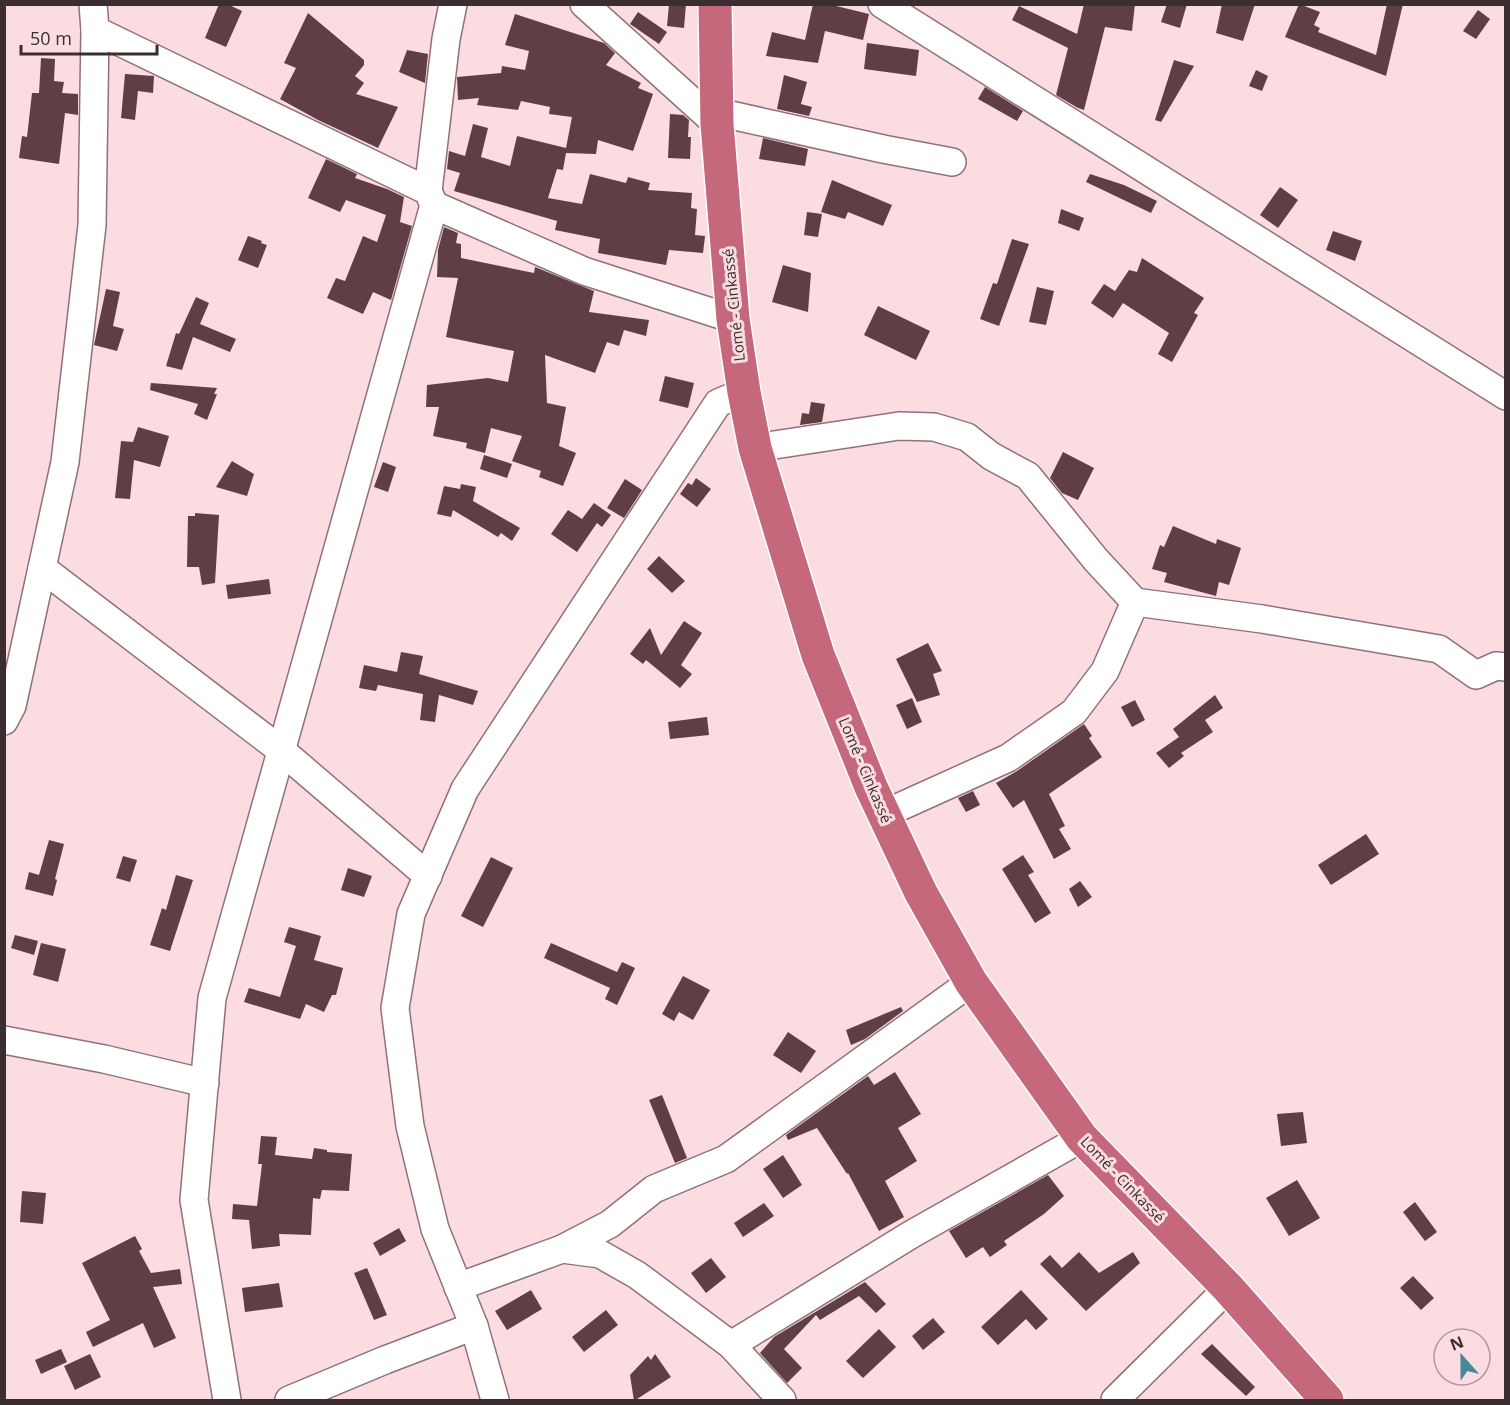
<svg xmlns="http://www.w3.org/2000/svg" width="1510" height="1405" viewBox="0 0 1510 1405" font-family="'Open Sans',sans-serif">
  <rect width="100%" height="100%" fill="#fbdde1"/>
  <g fill="#5f3f45">
    <polygon points="219,4 227,4 242,11 226,47 205,38"/>
    <polygon points="669,4 686,4 684,28 667,26"/>
    <polygon points="813,4 828,4 869,14 863,40 825,31 818,63 766,56 772,32 805,40"/>
    <polygon points="1084,4 1135,4 1132,31 1105,27 1084,110 1078,108 1056,95 1068,48 1012,20 1019,6 1077,34"/>
    <polygon points="1167,4 1187,4 1180,28 1161,22"/>
    <polygon points="1222,4 1255,4 1243,41 1216,33"/>
    <polygon points="1299,4 1320,12 1314,25 1320,28 1318,32 1376,55 1387,4 1403,4 1386,76 1285,37"/>
    <polygon points="1478,10 1490,19 1476,39 1463,31"/>
    <polygon points="638,12 667,32 659,44 630,24"/>
    <polygon points="308,13 364,60 364,65 355,76 364,83 356,94 398,107 378,148 318,120 280,99 296,68 284,63"/>
    <polygon points="515,14 604,43 615,53 606,65 641,83 638,88 653,94 633,151 598,140 596,154 566,153 563,170 557,169 548,198 582,204 590,174 626,183 628,177 650,183 648,190 692,193 691,208 697,209 695,235 705,236 703,253 669,250 666,265 598,253 600,239 555,230 557,221 454,191 460,173 447,169 449,151 465,156 473,124 488,128 481,157 510,166 517,136 566,148 572,117 549,114 550,107 521,101 518,110 477,105 479,98 458,100 457,77 501,73 502,66 525,70 529,51 505,45"/>
    <polygon points="867,43 919,50 916,76 864,69"/>
    <polygon points="407,50 428,54 425,83 399,72"/>
    <polygon points="41,58 55,59 54,81 64,82 62,93 78,94 78,115 65,113 59,164 19,158 22,136 27,137 32,93 39,93"/>
    <polygon points="1174,60 1194,66 1161,122 1155,120"/>
    <polygon points="1256,70 1268,76 1262,91 1249,86"/>
    <polygon points="125,74 154,76 153,93 138,91 135,120 121,118"/>
    <polygon points="784,75 807,82 801,104 812,107 809,116 777,109"/>
    <polygon points="985,87 1023,111 1017,121 978,99"/>
    <polygon points="670,114 683,115 689,120 688,137 691,137 690,159 668,158"/>
    <polygon points="763,138 808,149 805,166 759,159"/>
    <polygon points="326,159 357,174 355,178 387,189 404,197 400,222 412,226 391,300 373,292 363,314 327,298 336,278 345,281 363,236 377,242 386,215 346,200 340,212 308,198"/>
    <polygon points="1090,174 1124,185 1157,201 1151,213 1086,182"/>
    <polygon points="832,180 892,205 883,226 848,212 845,219 821,212"/>
    <polygon points="1280,187 1298,200 1278,228 1260,215"/>
    <polygon points="1061,209 1084,218 1079,231 1058,223"/>
    <polygon points="807,212 822,214 818,237 804,235"/>
    <polygon points="444,227 458,233 456,243 461,244 461,258 534,273 535,267 594,291 589,312 649,320 646,336 624,330 619,346 607,342 595,373 545,355 547,403 566,407 559,446 576,453 563,486 539,477 541,471 512,461 522,436 491,428 485,453 466,448 467,443 433,436 439,407 426,407 427,385 488,378 508,382 514,351 446,337 458,278 437,277 438,250"/>
    <polygon points="1333,231 1362,241 1355,261 1326,250"/>
    <polygon points="248,236 262,241 261,243 267,245 258,268 238,260"/>
    <polygon points="1012,239 1029,244 999,326 980,319 993,283 997,284"/>
    <polygon points="1142,258 1204,298 1194,313 1198,315 1172,362 1158,354 1169,333 1123,303 1113,318 1091,303 1104,284 1115,291 1129,270 1137,272"/>
    <polygon points="783,265 811,273 808,312 772,302"/>
    <polygon points="1037,287 1054,291 1046,325 1029,322"/>
    <polygon points="106,289 120,292 113,326 124,329 117,351 94,345"/>
    <polygon points="196,297 209,303 200,324 236,339 230,352 193,337 182,370 166,366 176,333 179,334"/>
    <polygon points="878,306 930,331 916,360 864,335"/>
    <polygon points="665,376 694,383 688,408 659,401"/>
    <polygon points="151,383 217,388 214,394 217,394 207,420 194,414 198,404 150,390"/>
    <polygon points="811,402 825,404 822,422 800,425 802,413 809,414"/>
    <polygon points="138,427 169,436 160,467 134,460 130,499 115,498 121,441 133,442"/>
    <polygon points="1063,452 1094,468 1078,500 1062,493 1050,478"/>
    <polygon points="484,455 512,464 507,478 480,469"/>
    <polygon points="232,461 254,474 247,496 216,487"/>
    <polygon points="383,462 396,467 388,492 374,487"/>
    <polygon points="696,478 711,489 697,507 680,494 688,483 692,485"/>
    <polygon points="625,479 642,490 624,518 607,508"/>
    <polygon points="461,484 476,487 473,501 520,528 512,541 501,533 498,537 453,510 451,517 437,514 444,486 460,489"/>
    <polygon points="594,503 611,515 602,527 597,523 577,552 551,534 568,510 582,519"/>
    <polygon points="195,513 219,515 215,583 202,585 199,567 187,567 188,516 195,516"/>
    <polygon points="1173,526 1216,544 1217,539 1241,548 1229,585 1219,582 1216,596 1164,582 1167,573 1152,569 1160,545 1164,547"/>
    <polygon points="659,556 685,581 672,593 647,569"/>
    <polygon points="269,579 271,594 228,599 226,585"/>
    <polygon points="684,621 702,633 681,665 692,674 680,688 646,660 643,664 630,654 650,628 661,655"/>
    <polygon points="928,643 942,671 933,674 940,695 917,702 896,659"/>
    <polygon points="401,652 423,656 419,674 478,691 473,705 439,695 435,722 420,720 423,694 378,685 376,691 359,688 364,665 397,672"/>
    <polygon points="1215,695 1223,708 1205,720 1213,732 1181,753 1184,756 1169,768 1156,753 1179,737 1173,729"/>
    <polygon points="912,698 922,722 907,729 896,705"/>
    <polygon points="1135,700 1145,720 1132,727 1121,707"/>
    <polygon points="707,717 709,735 670,739 668,722"/>
    <polygon points="1084,724 1092,736 1089,738 1102,757 1049,794 1065,826 1059,829 1071,849 1054,859 1024,800 1013,808 996,783 1017,771"/>
    <polygon points="973,791 980,805 966,812 958,798"/>
    <polygon points="1366,834 1379,854 1331,885 1318,865"/>
    <polygon points="49,840 64,844 55,879 57,880 53,896 25,889 29,872 39,875"/>
    <polygon points="1023,855 1034,872 1028,875 1051,913 1035,923 1002,869"/>
    <polygon points="123,856 137,860 130,882 116,878"/>
    <polygon points="491,857 513,868 483,927 461,916"/>
    <polygon points="348,868 372,876 364,897 341,890"/>
    <polygon points="176,875 193,880 170,951 150,945 162,908 166,910"/>
    <polygon points="1080,881 1092,897 1078,907 1069,889"/>
    <polygon points="289,927 321,936 314,960 343,968 336,995 332,995 324,1012 306,1004 300,1019 244,1002 249,988 280,997 296,946 284,942"/>
    <polygon points="15,935 38,941 34,955 11,948"/>
    <polygon points="41,943 66,949 58,982 33,975"/>
    <polygon points="551,943 617,972 622,962 635,968 617,1005 605,999 610,988 544,958"/>
    <polygon points="683,976 710,990 693,1020 679,1012 674,1021 662,1014"/>
    <polygon points="901,1007 903,1011 865,1039 851,1045 846,1030"/>
    <polygon points="788,1032 816,1051 801,1073 773,1055"/>
    <polygon points="895,1072 921,1114 898,1128 917,1161 885,1181 904,1217 879,1231 848,1173 847,1174 817,1128 788,1140 786,1135 868,1076 874,1085"/>
    <polygon points="662,1095 687,1158 675,1163 649,1100"/>
    <polygon points="1303,1112 1307,1143 1281,1146 1277,1114"/>
    <polygon points="261,1136 277,1137 275,1155 312,1159 314,1148 327,1150 327,1152 352,1154 349,1191 322,1190 320,1199 313,1198 311,1235 279,1234 280,1246 252,1249 249,1220 232,1219 233,1204 257,1206 262,1164 258,1164"/>
    <polygon points="783,1155 802,1185 783,1198 763,1169"/>
    <polygon points="1048,1175 1064,1196 1044,1214 1004,1241 1007,1245 990,1257 983,1247 966,1258 949,1231"/>
    <polygon points="1297,1180 1320,1218 1289,1236 1266,1198"/>
    <polygon points="22,1191 46,1193 43,1224 20,1222"/>
    <polygon points="1415,1202 1437,1232 1425,1241 1403,1212"/>
    <polygon points="764,1203 774,1216 743,1237 734,1223"/>
    <polygon points="399,1228 406,1241 380,1256 373,1243"/>
    <polygon points="135,1236 142,1249 139,1251 151,1273 180,1269 182,1284 153,1287 176,1338 154,1348 143,1323 93,1347 86,1332 110,1320 82,1263"/>
    <polygon points="1079,1252 1099,1273 1133,1252 1140,1263 1086,1311 1040,1264 1050,1255 1062,1268"/>
    <polygon points="711,1258 726,1277 706,1293 691,1273"/>
    <polygon points="367,1268 387,1315 374,1320 354,1273"/>
    <polygon points="1413,1276 1434,1298 1421,1310 1400,1288"/>
    <polygon points="865,1282 886,1304 876,1313 859,1296 820,1320 816,1315 784,1349 802,1368 787,1383 760,1353 774,1337"/>
    <polygon points="279,1283 283,1307 245,1312 242,1288"/>
    <polygon points="531,1290 542,1309 507,1330 495,1311"/>
    <polygon points="1021,1290 1048,1319 1036,1330 1026,1319 998,1345 981,1327"/>
    <polygon points="606,1310 618,1325 584,1352 572,1337"/>
    <polygon points="933,1318 945,1332 923,1350 912,1336"/>
    <polygon points="879,1329 896,1347 863,1378 846,1361"/>
    <polygon points="1212,1344 1255,1387 1246,1396 1201,1354"/>
    <polygon points="61,1349 67,1362 41,1374 35,1360"/>
    <polygon points="90,1354 101,1377 75,1390 64,1366"/>
    <polygon points="655,1354 671,1377 634,1401 630,1375 648,1356 651,1360"/>
  </g>
  <g fill="none" stroke-linecap="round" stroke-linejoin="round">
    <g stroke="#927176" stroke-width="30">
      <g id="minor">
        <polyline points="584,4 717,124"/>
        <polyline points="882,4 1506,396"/>
        <polyline points="95,30 428,191 434,205 584,271 733,319"/>
        <polyline points="717,112 883,149 952,162"/>
        <polyline points="428,191 446,39 453,4"/>
        <polyline points="755,448 899,426 934,427 967,437 991,456 1028,476 1096,560 1135,602 1262,619 1439,649 1476,675 1496,666 1506,667"/>
        <polyline points="42,568 282,751 428,876"/>
        <polyline points="4,721 12,706 65,462 92,225 95,30 93,4"/>
        <polyline points="884,814 1008,758 1074,712 1105,671 1135,602"/>
        <polyline points="4,1040 104,1059 205,1083"/>
        <polyline points="562,1249 600,1254 637,1275 731,1345 782,1400"/>
        <polyline points="458,1287 562,1249 610,1224 654,1189 726,1159 971,982"/>
        <polyline points="731,1345 912,1234 1082,1138"/>
        <polyline points="227,1400 194,1200 212,998 434,205"/>
        <polyline points="289,1400 385,1360 474,1326"/>
        <polyline points="495,1400 474,1326 435,1229 410,1126 395,1008 411,914 465,789 718,403 744,392"/>
        <polyline points="1115,1400 1228,1288"/>
      </g>
    </g>
    <g stroke="#fff" stroke-width="36">
      <polyline id="highway" points="715,4 717,124 733,319 744,392 755,448 818,655 871,787 921,893 971,982 1082,1138 1228,1288 1327,1400"/>
    </g>
    <use href="#minor" stroke="#fff" stroke-width="27"/>
    <use href="#highway" stroke="#c6687c" stroke-width="33"/>
  </g>
  <g text-anchor="middle" dominant-baseline="central" stroke-width="6" stroke-linejoin="round" paint-order="stroke">
    <g font-size="15" fill="#3c2e30" stroke="#fbdde1">
      <text transform="translate(733 305) rotate(-96)">Lomé - Cinkassé</text>
      <text transform="translate(866 770) rotate(67)">Lomé - Cinkassé</text>
      <text transform="translate(1123 1179) rotate(46)">Lomé - Cinkassé</text>
    </g>
  </g>
  <rect width="1510" height="1405" fill="none" stroke="#3c2e30" stroke-width="12"/>
  <g transform="translate(1462 1357) rotate(339)"><circle r="28" fill="#fbdde1" stroke="#af979a" stroke-width="1.5"/>
  <path d="M0-4.5L10 22L0 15L-10 22Z" fill="#47899a"/>
  <text y="-9" font-size="16" font-weight="bold" text-anchor="middle" fill="#3c2e30">N</text>
  </g>
  <path d="M21 45v9h136v-9" fill="none" stroke="#3c2e30" stroke-width="3"/>
  <text x="30" y="45" font-size="18" fill="#3c2e30" stroke="#fbdde1" stroke-width="4.5" paint-order="stroke">50 m</text>
</svg>
